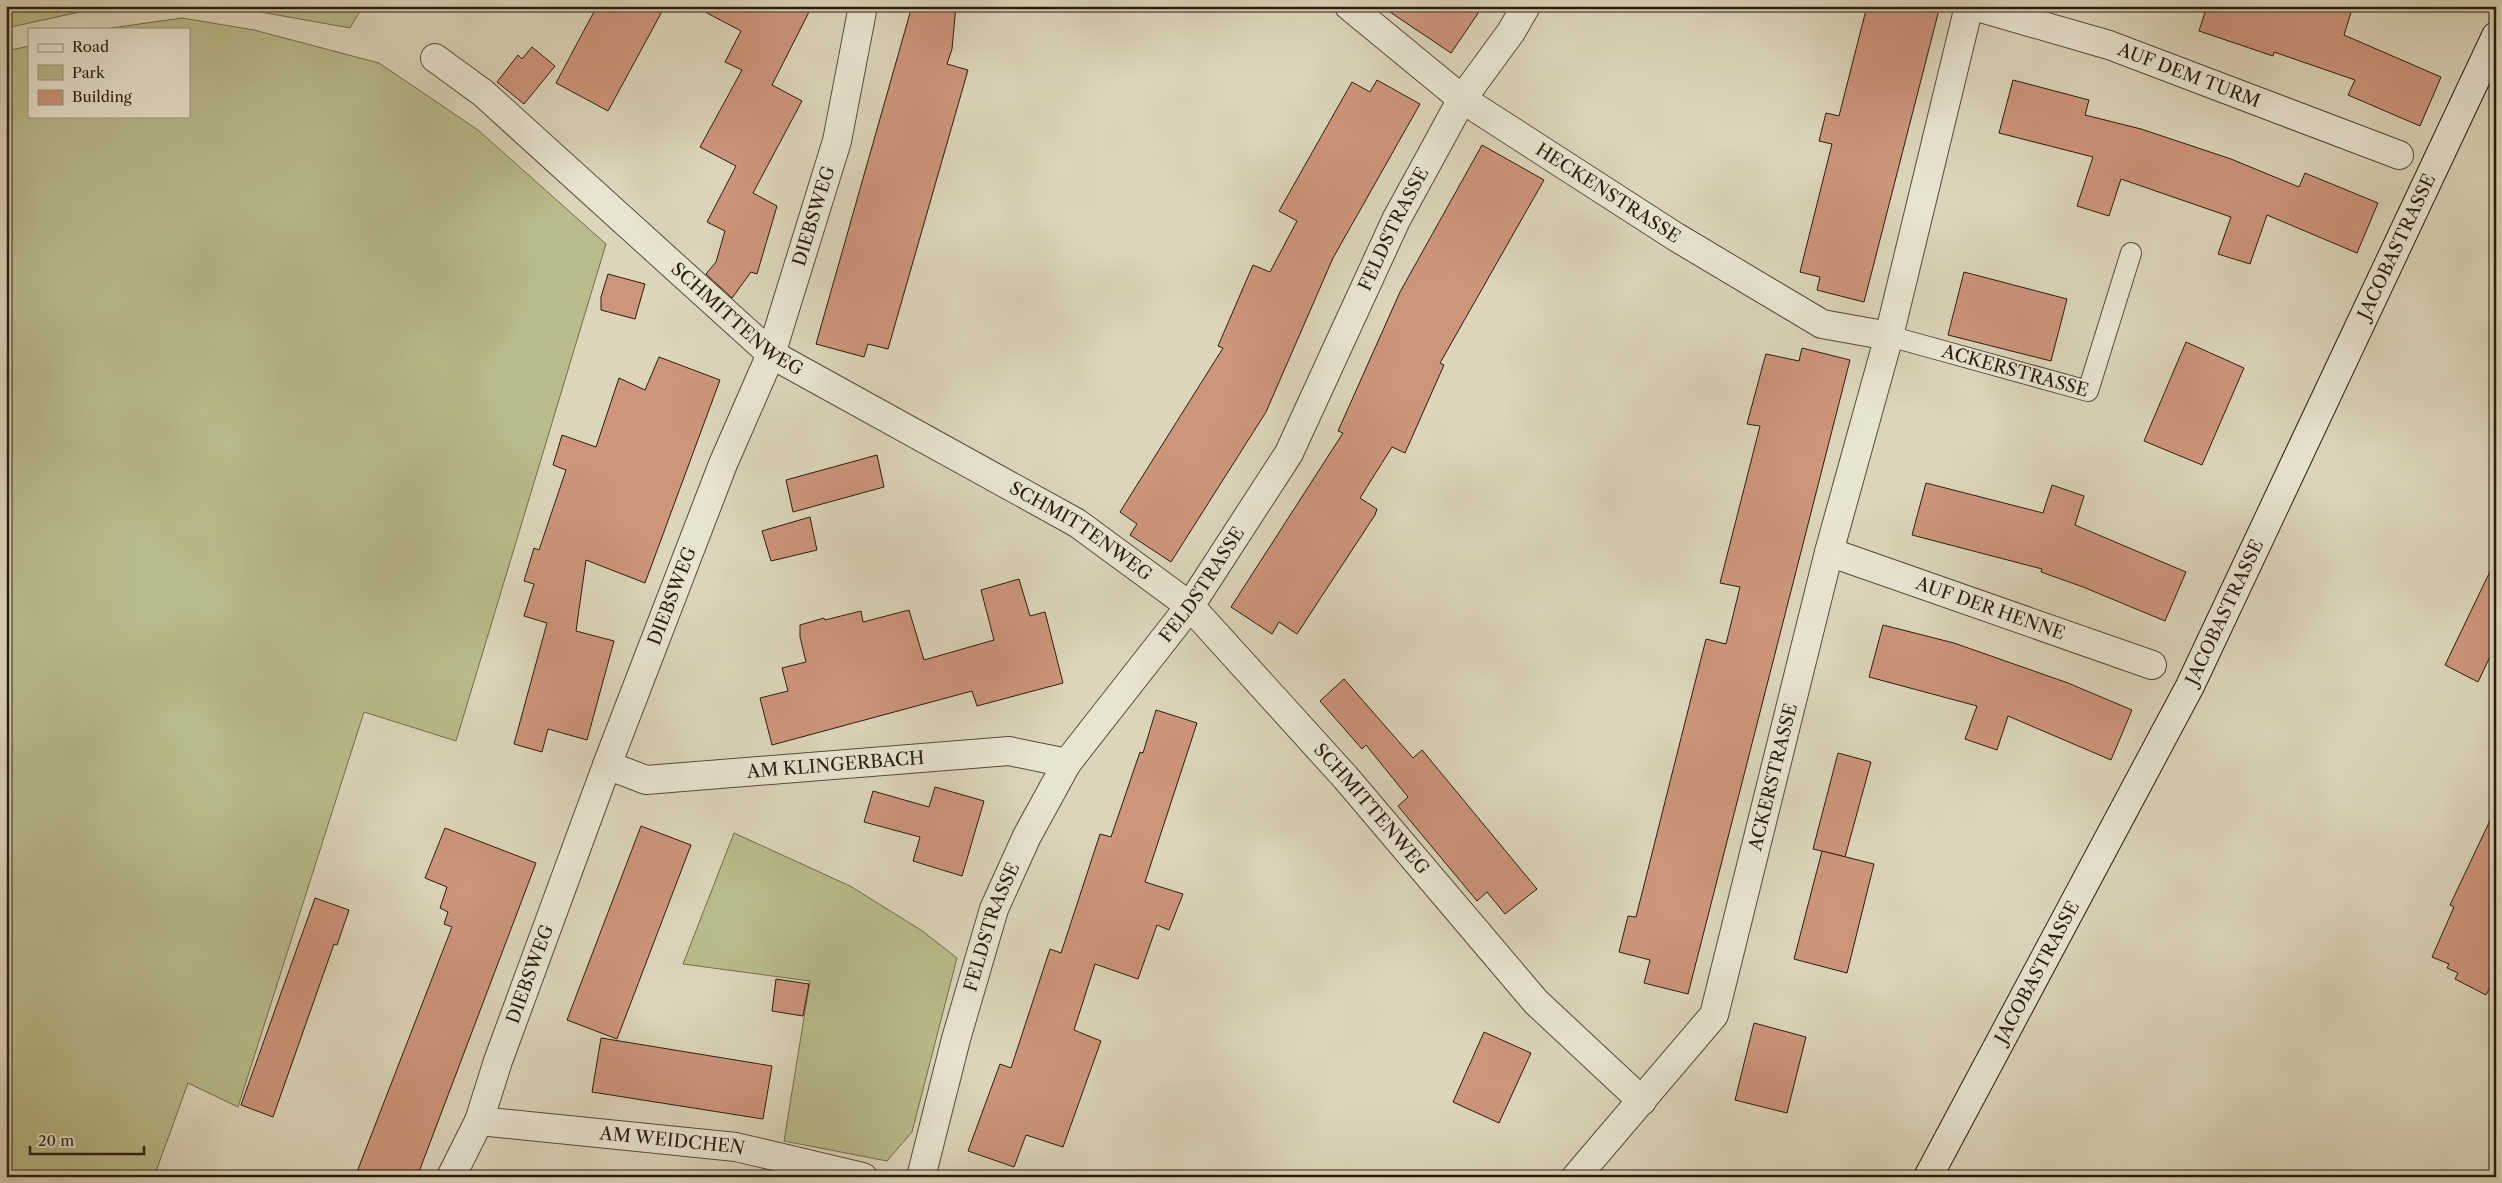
<svg xmlns="http://www.w3.org/2000/svg" width="2502" height="1183" viewBox="0 0 2502 1183" font-family="'Libre Caslon Text',serif">
  <rect width="100%" height="100%" fill="#dcd5ba"/>
  <filter id="stains"><feTurbulence type="fractalNoise" baseFrequency=".004" numOctaves="4"/><feColorMatrix values="0 0 0 0 .2 0 0 0 0 .09 0 0 0 0 .02 0 0 0 .5 -.17"/></filter>
  <radialGradient id="worn" r=".72"><stop offset=".6" stop-color="#630" stop-opacity="0"/><stop offset="1" stop-color="#630" stop-opacity=".3"/></radialGradient>
  <g fill="#b9bb8a" stroke="#726c4c">
    <polygon points="6,6 108,6 6,28"/>
    <polygon points="227,6 363,6 350,28"/>
    <polygon points="182,18 254,30 379,63 478,130 606,244 456,741 364,712 238,1107 188,1083 154,1177 6,1177 6,51 29,46 29,116 189,116 189,29 104,29"/>
    <polygon points="734,833 850,886 921,930 957,958 912,1132 887,1161 784,1141 810,981 683,964"/>
  </g>
  <g fill="#cd957a" stroke="#2a1c0f">
    <polygon points="597,6 665,6 608,111 556,83"/>
    <polygon points="694,6 812,6 772,85 802,101 753,193 777,206 757,274 751,272 732,298 706,274 716,262 725,231 707,222 736,166 700,147 742,70 725,62 741,31"/>
    <polygon points="912,6 956,6 952,49 947,64 968,70 888,349 868,344 864,357 816,344"/>
    <polygon points="1381,6 1483,6 1451,53"/>
    <polygon points="1867,6 1940,6 1864,302 1817,290 1820,277 1800,272 1832,144 1819,141 1826,113 1839,116"/>
    <polygon points="2207,6 2353,6 2344,35 2441,77 2420,126 2348,95 2355,80 2274,52 2273,56 2199,31"/>
    <polygon points="532,47 555,66 524,104 497,82 518,55 522,59"/>
    <polygon points="1377,80 1420,104 1333,258 1266,412 1171,562 1130,535 1137,524 1120,512 1223,348 1218,346 1253,265 1270,272 1297,221 1279,211 1352,82 1370,92"/>
    <polygon points="2013,80 2089,100 2085,115 2141,129 2231,159 2299,187 2305,173 2378,203 2357,253 2267,215 2250,264 2218,254 2231,217 2121,179 2109,216 2077,206 2093,157 1999,133"/>
    <polygon points="1482,145 1544,180 1440,363 1444,365 1405,453 1392,447 1360,498 1377,509 1375,515 1297,634 1279,622 1272,634 1231,607 1343,433 1338,431 1400,292"/>
    <polygon points="1964,272 2067,299 2051,361 1948,335"/>
    <polygon points="608,274 645,284 635,319 601,310 601,297"/>
    <polygon points="2186,342 2244,368 2202,465 2144,441"/>
    <polygon points="1802,348 1850,360 1688,994 1644,983 1650,960 1619,952 1628,916 1636,917 1706,639 1726,644 1740,587 1720,583 1760,426 1747,424 1762,368 1766,354 1799,361"/>
    <polygon points="659,357 720,380 645,583 586,560 576,631 614,641 587,740 548,729 542,752 514,744 547,623 524,616 534,584 524,581 534,548 539,550 566,470 553,465 562,435 596,447 619,378 645,390"/>
    <polygon points="877,455 884,487 793,512 786,480"/>
    <polygon points="1926,483 2043,513 2052,485 2084,496 2075,525 2186,572 2165,621 2083,587 2041,572 2042,569 1912,535"/>
    <polygon points="810,517 817,550 771,561 762,531"/>
    <polygon points="2496,559 2496,644 2478,682 2445,665"/>
    <polygon points="1019,579 1030,616 1045,612 1063,683 977,706 972,691 772,745 760,698 788,691 782,668 806,662 800,637 800,625 824,618 825,620 861,611 863,622 909,610 924,660 994,640 981,590"/>
    <polygon points="1883,625 1954,643 2068,683 2132,710 2111,760 2008,716 1997,750 1965,739 1977,706 1869,677"/>
    <polygon points="1344,679 1413,758 1422,750 1537,889 1505,914 1487,892 1477,901 1398,806 1408,797 1366,745 1362,749 1320,701"/>
    <polygon points="1156,710 1197,723 1145,882 1183,894 1169,930 1157,925 1138,979 1095,964 1074,1030 1101,1041 1063,1147 1026,1135 1014,1167 968,1151 1000,1064 1011,1068 1050,949 1061,953 1100,834 1111,837 1140,752 1143,753"/>
    <polygon points="1838,753 1871,762 1845,857 1813,849"/>
    <polygon points="935,787 984,801 962,876 913,861 920,837 864,822 873,791 929,807"/>
    <polygon points="2496,808 2496,976 2486,995 2455,979 2458,973 2447,968 2449,964 2432,957 2454,907 2450,905"/>
    <polygon points="641,826 691,845 617,1039 567,1020"/>
    <polygon points="445,828 536,863 417,1177 355,1177 452,927 444,924 448,912 440,908 447,887 425,878"/>
    <polygon points="1822,851 1874,864 1847,973 1794,959"/>
    <polygon points="315,898 349,910 337,945 334,944 273,1117 241,1105"/>
    <polygon points="776,979 809,984 803,1016 772,1011"/>
    <polygon points="1754,1023 1806,1037 1787,1113 1735,1100"/>
    <polygon points="1484,1032 1531,1053 1499,1123 1453,1102"/>
    <polygon points="601,1038 772,1066 763,1119 592,1092"/>
  </g>
  <g fill="none" stroke-linecap="round" stroke-linejoin="round">
    <g stroke="#564a3a" stroke-width="22">
      <g id="lane">
        <path id="s1" d="M 1889,336 L 2088,391 L 2131,253"/>
      </g>
    </g>
    <g stroke="#564a3a" stroke-width="30">
      <g id="street">
        <path id="s2" d="M 1349,6 L 1462,99 L 1676,237 L 1822,324 L 1889,336"/>
        <path id="s3" d="M 1974,6 L 2109,45 L 2399,155"/>
        <path id="s4" d="M 435,58 L 483,93 L 771,354 L 1077,523 L 1190,606 L 1346,778 L 1536,1002 L 1642,1101"/>
        <path id="s5" d="M 1829,552 L 2152,665"/>
        <path id="s6" d="M 607,765 L 646,780 L 1009,751 L 1067,763"/>
        <path id="s7" d="M 479,1121 L 736,1147 L 863,1177"/>
        <path id="s8" d="M 451,1177 L 479,1121 L 498,1061 L 607,765 L 723,464 L 771,354 L 837,141 L 863,6"/>
        <path id="s9" d="M 921,1177 L 956,1039 L 994,909 L 1027,836 L 1067,763 L 1190,606 L 1289,453 L 1396,220 L 1462,99 L 1511,32 L 1526,6"/>
        <path id="s10" d="M 1576,1177 L 1714,1015 L 1829,552 L 1889,336 L 1969,6"/>
      </g>
    </g>
    <g stroke="#2a1c0f" stroke-width="30">
      <g id="secondary">
        <path id="s11" d="M 1928,1177 L 2190,686 L 2496,36"/>
      </g>
    </g>
    <use href="#lane" stroke="#e8e4d2" stroke-width="20"/>
    <use href="#street" stroke="#e8e4d2" stroke-width="28"/>
    <use href="#secondary" stroke="#e8e4d2" stroke-width="28"/>
  </g>
  <g text-anchor="middle" dominant-baseline="central" stroke-width="4.5" stroke-linejoin="round" paint-order="stroke">
    <g font-size="18" fill="#2a1c0f" stroke="#e8e4d2">
      <text stroke="none"><textPath href="#s3" startOffset="226">AUF DEM TURM</textPath></text>
      <text stroke="none"><textPath href="#s2" startOffset="320">HECKENSTRASSE</textPath></text>
      <text stroke="none"><textPath href="#s8" startOffset="1028">DIEBSWEG</textPath></text>
      <text stroke="none"><textPath href="#s9" startOffset="1070">FELDSTRASSE</textPath></text>
      <text stroke="none"><textPath href="#s11" startOffset="1042">JACOBASTRASSE</textPath></text>
      <text stroke="none"><textPath href="#s4" startOffset="400">SCHMITTENWEG</textPath></text>
      <text stroke="none"><textPath href="#s1" startOffset="131">ACKERSTRASSE</textPath></text>
      <text stroke="none"><textPath href="#s4" startOffset="805">SCHMITTENWEG</textPath></text>
      <text stroke="none"><textPath href="#s9" startOffset="665">FELDSTRASSE</textPath></text>
      <text stroke="none"><textPath href="#s8" startOffset="622">DIEBSWEG</textPath></text>
      <text stroke="none"><textPath href="#s5" startOffset="171">AUF DER HENNE</textPath></text>
      <text stroke="none"><textPath href="#s11" startOffset="638">JACOBASTRASSE</textPath></text>
      <text stroke="none"><textPath href="#s6" startOffset="232">AM KLINGERBACH</textPath></text>
      <text stroke="none"><textPath href="#s10" startOffset="458">ACKERSTRASSE</textPath></text>
      <text stroke="none"><textPath href="#s4" startOffset="1210">SCHMITTENWEG</textPath></text>
      <text stroke="none"><textPath href="#s9" startOffset="260">FELDSTRASSE</textPath></text>
      <text stroke="none"><textPath href="#s11" startOffset="232">JACOBASTRASSE</textPath></text>
      <text stroke="none"><textPath href="#s8" startOffset="218">DIEBSWEG</textPath></text>
      <text stroke="none"><textPath href="#s7" startOffset="194">AM WEIDCHEN</textPath></text>
    </g>
  </g>
  <rect width="2502" height="1183" fill="none" stroke="#dcd5ba" stroke-width="25"/>
  <rect x="8" y="8" width="2487" height="1168" fill="none" stroke="#2a1c0f" stroke-width="2.5"/>
  <rect x="12" y="12" width="2477" height="1158" fill="none" stroke="#2a1c0f"/>
  <rect x="28" y="28" width="162" height="90" fill="#e8e4d2" stroke="#9c9484"/>
  <rect x="38" y="44" width="25" height="8" fill="#e8e4d2" stroke="#9c9484"/>
  <text x="72" y="52" font-size="15" fill="#2a1c0f">Road</text>
  <rect x="38" y="65" width="25" height="15" fill="#b9bb8a" stroke="#9c9484"/>
  <text x="72" y="78" font-size="15" fill="#2a1c0f">Park</text>
  <rect x="38" y="90" width="25" height="15" fill="#cd957a" stroke="#9c9484"/>
  <text x="72" y="102" font-size="15" fill="#2a1c0f">Building</text>
  <path d="M30 1146v8h114v-8" fill="none" stroke="#2a1c0f" stroke-width="2.5"/>
  <text x="38" y="1146" font-size="15" fill="#2a1c0f" stroke="#e8e4d2" stroke-width="4" paint-order="stroke">20 m</text>
  <rect width="100%" height="100%" filter="url(#stains)"/>
  <rect width="100%" height="100%" fill="url(#worn)"/>
</svg>
